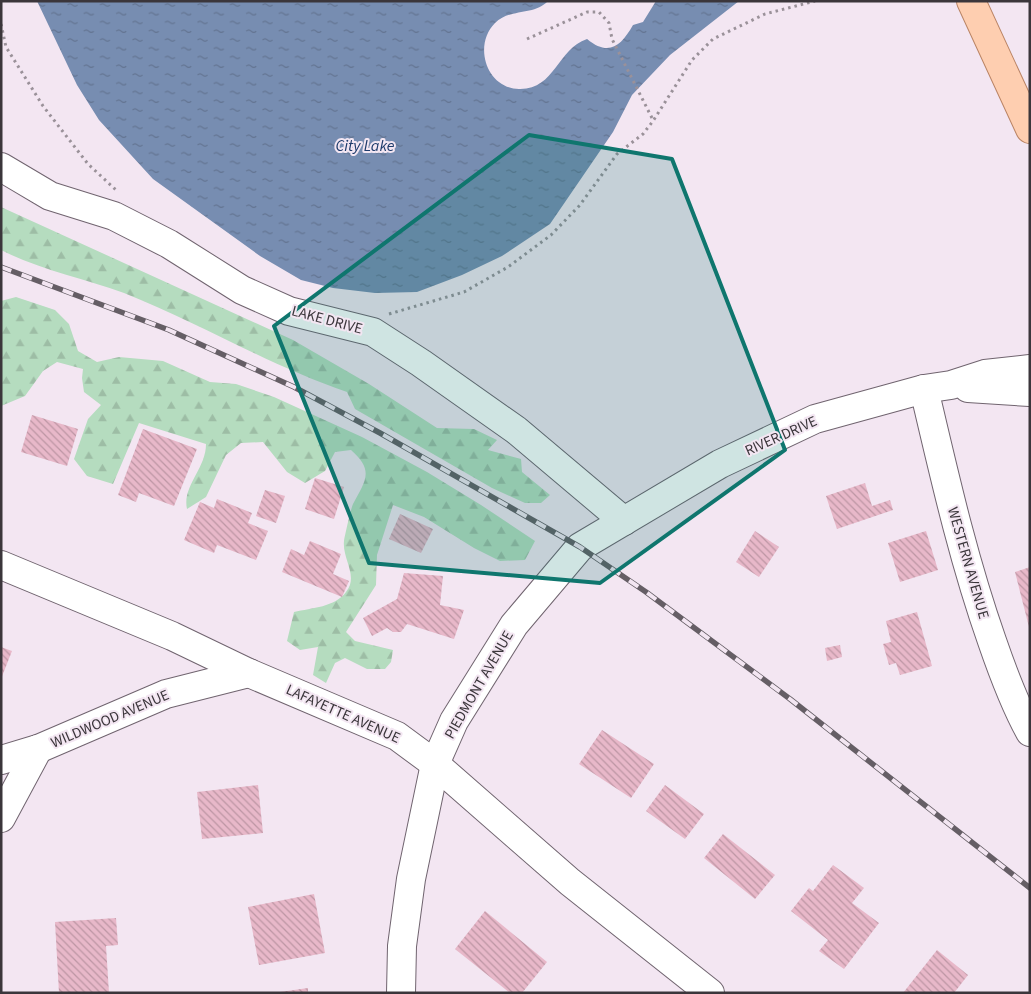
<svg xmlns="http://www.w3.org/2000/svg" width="1031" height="994" viewBox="0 0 1031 994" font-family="'Source Sans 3',sans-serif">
  <defs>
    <pattern id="forest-firs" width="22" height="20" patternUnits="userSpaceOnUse" patternTransform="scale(1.25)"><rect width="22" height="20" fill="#b5dcbf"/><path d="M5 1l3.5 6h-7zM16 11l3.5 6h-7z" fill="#9dbda5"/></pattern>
    <pattern id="water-ripples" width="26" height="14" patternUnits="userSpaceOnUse" patternTransform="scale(1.25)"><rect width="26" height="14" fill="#778db1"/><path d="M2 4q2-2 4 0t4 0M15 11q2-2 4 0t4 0" fill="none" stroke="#637491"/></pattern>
    <pattern id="building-back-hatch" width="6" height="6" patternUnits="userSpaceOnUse" patternTransform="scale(1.25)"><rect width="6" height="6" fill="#e8b8c9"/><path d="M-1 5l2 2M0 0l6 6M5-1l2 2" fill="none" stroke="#bd96a4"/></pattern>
  </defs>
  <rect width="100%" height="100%" fill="#f3e6f2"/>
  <g fill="url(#forest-firs)">
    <path d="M 1,207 L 293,340 L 369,384 L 437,428 L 474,429 L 497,440 L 488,450 L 521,459 L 522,472 L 550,495 L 541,503 L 525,503 L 492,488 L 355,409 L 347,392 C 270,366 200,323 124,293 C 83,278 40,270 1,250 Z"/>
    <path d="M 16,297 L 55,310 L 69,324 L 78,351 L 97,362 L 119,357 L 163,361 L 210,382 L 236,384 L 274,397 L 362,437 L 427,472 L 481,505 L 535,541 L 525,560 L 500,561 L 474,548 L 424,517 L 393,505 L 377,555 L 376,585 L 346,632 L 355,641 L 393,650 L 391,662 L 385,669 L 367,669 L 345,658 L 335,663 L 326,683 L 313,675 L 318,647 L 300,650 L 287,641 L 294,612 C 312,608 335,607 346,592 C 359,576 342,559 344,541 C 345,535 351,508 353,504 C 365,481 375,471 351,450 L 335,452 L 325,471 L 305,483 L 287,472 L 263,442 L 241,443 L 226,455 L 206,497 L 187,509 C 182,486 206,469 206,444 L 139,423 L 113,484 L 87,476 L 74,459 L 88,419 L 101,405 L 84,392 L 82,378 L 83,369 L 57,362 L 43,371 L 25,396 L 1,406 L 1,301 Z"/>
  </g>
  <path fill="url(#water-ripples)" d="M 37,1 L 548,1 C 534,16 510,8 495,23 C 473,45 486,88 519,89 C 555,90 557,49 587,39 C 609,57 621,46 633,25 L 643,22 L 656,1 L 739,1 L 670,55 L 632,95 L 613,132 L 550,224 L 502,256 L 462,275 L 417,292 L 375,293 L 333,288 L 301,280 L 260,256 L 153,179 L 99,120 L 77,85 Z"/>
  <g fill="url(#building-back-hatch)">
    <polygon points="32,415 78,429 67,466 21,452"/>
    <polygon points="143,429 197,449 174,506 139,493 136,502 118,495"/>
    <polygon points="315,478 344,487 334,519 305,509"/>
    <polygon points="865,483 872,506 890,500 893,510 837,529 826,496"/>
    <polygon points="265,490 285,496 276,523 256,516"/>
    <polygon points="217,499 252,513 248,523 268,531 256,560 217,545 214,553 184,540 200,502 214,508"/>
    <polygon points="400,514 433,529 421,553 389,539"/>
    <polygon points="755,531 779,547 759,577 736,562"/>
    <polygon points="926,531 938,570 900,582 888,543"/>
    <polygon points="310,541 341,554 333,574 349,581 342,597 282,572 291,549 304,555"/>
    <polygon points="1030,567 1030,627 1029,627 1015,572"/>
    <polygon points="404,573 443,576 440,605 464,610 454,639 407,624 401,632 393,632 387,628 372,636 363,618 397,599"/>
    <polygon points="917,612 932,666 900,675 896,663 889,665 883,644 891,642 886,621"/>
    <polygon points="840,645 842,657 827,661 825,648"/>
    <polygon points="1,647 12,651 1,679"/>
    <polygon points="602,730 654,764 631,798 579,764"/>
    <polygon points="258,785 263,833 202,839 197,792"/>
    <polygon points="665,785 704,814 685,839 646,811"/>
    <polygon points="723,834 775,875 755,899 704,858"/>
    <polygon points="833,865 864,888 852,903 879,923 844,969 819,951 828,940 791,911 809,888 813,891"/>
    <polygon points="314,894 325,953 259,965 248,907"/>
    <polygon points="485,911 547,962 522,993 510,993 455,949"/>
    <polygon points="116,918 118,945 106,946 109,993 59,993 55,922"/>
    <polygon points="937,950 968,975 954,993 903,993"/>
    <polygon points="308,988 308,993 280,993 280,992"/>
  </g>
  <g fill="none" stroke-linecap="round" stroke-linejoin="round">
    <g stroke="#70646f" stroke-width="30">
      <g id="minor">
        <polyline points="1,167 50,196 114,216 169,244 242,290 289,311 373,332 421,363 516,430 624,521"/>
        <polyline points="968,388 1030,392"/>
        <path d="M 924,389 C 944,474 963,559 992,641 C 1003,673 1014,703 1030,732"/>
        <polyline points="1,565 172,636 249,673 397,736 435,764 570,882 710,993"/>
        <polyline points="1,760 38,749 166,694 249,673"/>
        <polyline points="1,818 38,749"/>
        <polyline points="401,993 402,946 411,879 435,764 454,721 514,625 580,547 720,464 815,419 924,389 951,385 985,374 1030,369"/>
      </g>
    </g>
    <g stroke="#ba8465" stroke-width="30">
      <polyline id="major" points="971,1 1030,129"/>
    </g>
    <g stroke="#9a9199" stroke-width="3" stroke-dasharray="2.5 4" stroke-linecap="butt">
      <polyline points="1,24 6,47 43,106 88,164 116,190"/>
      <polyline points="527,39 587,12 599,12 609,23 612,39 653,120"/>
      <polyline points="389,314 464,292 508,267 551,235 580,205 617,154 643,134 653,121 692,60 713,39 765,14 815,1"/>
    </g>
    <use href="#minor" stroke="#fff" stroke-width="28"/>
    <use href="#major" stroke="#feceb0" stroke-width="28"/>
    <g stroke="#655e65" stroke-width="5.5">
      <polyline id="rail" points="1,267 169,330 294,387 380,433 580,547 646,592 790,699 1030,888"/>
    </g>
    <use href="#rail" stroke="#f3e6f2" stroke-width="4" stroke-dasharray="11" stroke-linecap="butt"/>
  </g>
  <path fill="#0f766e" fill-opacity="0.2" stroke="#0f766e" stroke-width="4" stroke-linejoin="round" d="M 529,135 L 672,159 L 785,450 L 600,583 L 369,563 L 274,326 Z"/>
  <g text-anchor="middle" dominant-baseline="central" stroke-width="4" stroke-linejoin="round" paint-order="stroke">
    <g font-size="15" fill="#3b363b" stroke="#f3e6f2">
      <text transform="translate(327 320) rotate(15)">LAKE DRIVE</text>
      <text transform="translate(781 436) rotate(-24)">RIVER DRIVE</text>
      <text transform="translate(968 563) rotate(74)">WESTERN AVENUE</text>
      <text transform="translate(479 685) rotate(-60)">PIEDMONT AVENUE</text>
      <text transform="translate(343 714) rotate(24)">LAFAYETTE AVENUE</text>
      <text transform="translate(110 719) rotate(-23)">WILDWOOD AVENUE</text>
    </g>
    <g font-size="16" font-style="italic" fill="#1e3b6b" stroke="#f3e6f2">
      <text x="365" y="146">City Lake</text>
    </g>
  </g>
  <rect width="1031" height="994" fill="none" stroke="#3b363b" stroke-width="5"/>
</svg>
